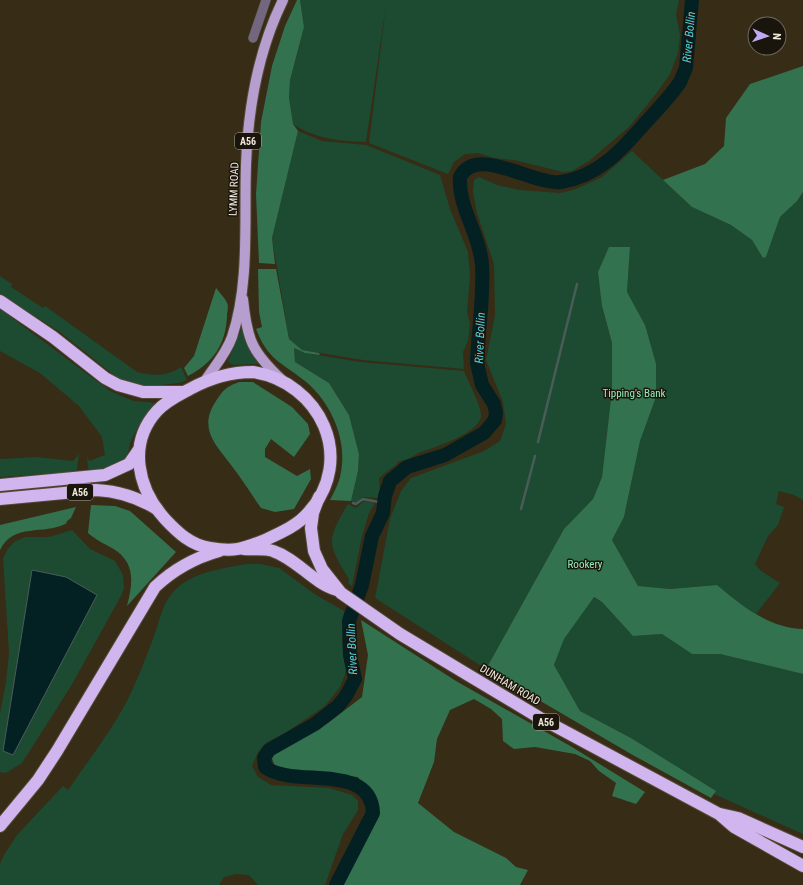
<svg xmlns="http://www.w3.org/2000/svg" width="803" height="885" viewBox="0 0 803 885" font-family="'Roboto Condensed',sans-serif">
  <rect width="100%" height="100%" fill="#372c16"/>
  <g fill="#1c4b32" fill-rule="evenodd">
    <path d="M 300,0 L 679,0 L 676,15 L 680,35 L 678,53 L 670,74 L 656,94 L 629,127 L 589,161 L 572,171 L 563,172 L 514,160 L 494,158 L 478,153 L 465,154 L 454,162 L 448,174 L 369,143 L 386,5 L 366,142 C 339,141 316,139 293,124 L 289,99 L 290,80 L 304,27 Z"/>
    <polygon points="298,131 322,141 366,145 440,175 450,209 468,252 470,277 467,312 470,324 468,341 463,352 464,369 363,360 302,350 289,339 272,238"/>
    <polygon points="632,151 692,207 731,225 752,240 763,258 766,257 780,217 797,201 803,192 803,500 794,495 779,491 776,504 784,507 778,525 768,536 755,564 761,571 780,583 756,614 742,606 717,585 670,589 638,586 612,540 624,517 640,441 656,397 645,325 627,292 630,247 609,247 602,306 612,343 612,390 602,477 593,499 564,529 486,669 375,598 390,519 401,491 411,478 484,451 500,441 506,424 503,402 486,360 495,315 494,264 477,213 473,192 474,180 479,177 497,185 520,190 560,193 576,189 602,177"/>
    <path d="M 0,276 L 12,284 L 11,287 L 43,308 L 45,306 L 137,372 C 153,376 166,377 181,367 L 187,380 L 179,383 L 161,385 L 160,387 L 140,385 L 126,382 L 114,375 L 60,332 L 0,294 Z"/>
    <path d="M 0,309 L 110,391 L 134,401 L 156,403 C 148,416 136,427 131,441 C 129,447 129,454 125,458 C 118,465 96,473 88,468 L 87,456 L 89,461 L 105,455 L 102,437 L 79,406 L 40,373 L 0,351 Z"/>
    <polygon points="242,327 247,345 259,363 256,364 232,365 228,361"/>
    <path d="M 294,348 L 305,353 L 360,362 L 464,371 C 468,382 482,406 481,417 C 478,433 438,446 424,451 C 415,453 409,461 399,461 C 394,469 384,471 379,479 L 380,493 L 378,498 L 363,497 L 357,503 L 351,501 L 358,471 L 359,454 L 349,415 L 329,383 L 295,362 Z"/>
    <polygon points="79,454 77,469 74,472 0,477 0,459 36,457 73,461"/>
    <path d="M 364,501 L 375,503 L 369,513 L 362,536 L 352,586 L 348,583 L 349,579 C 327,543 326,541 348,504 L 356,508 Z"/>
    <path d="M 72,530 L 90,549 L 115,561 L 123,575 L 124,588 L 121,596 L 71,686 L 22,763 L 6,773 L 0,772 L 0,713 L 6,682 L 9,653 L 3,558 L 8,549 L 14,542 L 25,537 L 49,537 ZM 32,570 L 32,718 L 13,755 Z"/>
    <path d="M 246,564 L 261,564 L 279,568 L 316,595 L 344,611 L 342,642 L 346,668 L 345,675 L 340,687 L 325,706 L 288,731 L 266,743 L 258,752 L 252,766 L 258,777 L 271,785 L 329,788 L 352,795 L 358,801 L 358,810 L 343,834 L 325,885 L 258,885 L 249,875 L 236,874 L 224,877 L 219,885 L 0,885 L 0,864 L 4,855 L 17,835 L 63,786 L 68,790 C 88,761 110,733 127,701 C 137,681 145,660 153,639 C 161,618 162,599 182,584 C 200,571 225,568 246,564 Z"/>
    <polygon points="593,597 602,602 633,636 662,634 692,654 720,654 803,674 803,834 714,794 715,791 631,738 580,711 554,665 564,639"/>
  </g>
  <g fill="#33724f">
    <polygon points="297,0 300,0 304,27 290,80 289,98 293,124 298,131 272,238 275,264 259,263 256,194 261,122 272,66 285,26"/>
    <polygon points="803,66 803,192 797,201 780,217 766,257 763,258 752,240 731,225 692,207 663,180 705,164 724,146 726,118 750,84"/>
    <path d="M 609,247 L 630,247 L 627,292 L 645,325 L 656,364 L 656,397 L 640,441 L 624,517 L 612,540 L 638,586 L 670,589 L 717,585 C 742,606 769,628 803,629 L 803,674 L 720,654 L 692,654 L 662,634 L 633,636 L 602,602 L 594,597 L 564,639 L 554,665 L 580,711 L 631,738 L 716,791 L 711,798 L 631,754 L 486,669 L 564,529 L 593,499 L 602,477 L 612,390 L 612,343 L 602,306 L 598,272 Z"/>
    <path d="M 258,269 L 276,269 L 289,339 L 302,350 L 319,353 L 320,355 L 305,353 L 294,348 L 295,362 L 329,383 L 349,415 L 359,454 L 358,471 L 351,501 L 330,500 C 334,492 338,485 340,477 C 349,443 332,403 305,381 C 281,362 268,360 256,329 L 262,327 L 259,312 Z"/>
    <path d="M 216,288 C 219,292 225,298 227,303 C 229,306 227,312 227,316 C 226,344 213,363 188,376 L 184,368 L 194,356 Z"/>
    <path d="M 239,382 L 253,382 L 292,407 L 308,424 L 310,434 L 294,457 L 271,439 L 265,449 L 265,457 L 297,476 L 310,469 L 311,479 L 294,509 L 275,512 L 261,508 C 251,494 242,479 231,465 C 215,444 198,428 216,401 C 224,389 226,387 239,382 Z"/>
    <path d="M 91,505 L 115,506 L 130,511 L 176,552 L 127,606 C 133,583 136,562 112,548 C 103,543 96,540 88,533 Z"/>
    <path d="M 76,507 L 71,518 L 66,522 L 67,523 C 43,536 14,522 0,550 L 0,525 Z"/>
    <polygon points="361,620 456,681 572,747 645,792 636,804 612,796 616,783 599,771 590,761 575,754 535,747 514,749 503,741 502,719 491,709 474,699 450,710 437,739 434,762 418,803 454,832 506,858 516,867 528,870 520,885 336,885 363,840 377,806 358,777 276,769 271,756 328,723 362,697 368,655"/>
  </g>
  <polygon fill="#032023" stroke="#4a5c5a" points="32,570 66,577 97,595 13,755 3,751"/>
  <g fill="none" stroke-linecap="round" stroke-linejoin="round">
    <g stroke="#4a5c5a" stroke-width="2.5">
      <polyline points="538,442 577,284"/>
      <polyline points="353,503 356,504 363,499 384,503"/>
      <polyline points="521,509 535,456"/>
    </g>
    <path stroke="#032023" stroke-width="14" d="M 336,885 L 373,813 C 371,761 293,789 265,767 L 264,758 L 269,750 L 315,724 L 338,706 L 346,696 L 355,679 L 350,655 L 349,621 L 362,585 L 372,536 L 383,513 L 385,496 L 390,481 L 407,467 L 445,455 L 484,433 L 495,420 L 496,413 L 494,404 L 482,385 L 477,363 C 478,331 484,297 482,265 C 480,234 458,208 460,177 C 476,144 535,186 561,182 C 600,176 622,149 646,122 C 658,109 670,97 680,82 L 686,68 L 692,0"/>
    <g stroke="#544a35" stroke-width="10">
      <polyline id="street" points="253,38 266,0"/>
    </g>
    <g stroke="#544a35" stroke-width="12">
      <g id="primary">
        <path d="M 243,299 C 247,340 252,352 282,380"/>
        <path d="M 205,381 C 214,367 226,354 232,337 C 250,283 244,221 246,165 C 248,109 258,51 283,0"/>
      </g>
    </g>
    <g stroke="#544a35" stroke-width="14">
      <g id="highway">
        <polyline points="0,301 53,337 105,378 118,385 143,392 182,392"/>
        <path d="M 253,372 C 320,382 357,459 308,513 C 297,526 280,533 265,540 C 243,549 234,552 210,548 C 191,545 178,533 165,519 C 138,489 127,444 157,411 C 166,401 179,395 190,389 C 210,378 230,372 253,372 Z"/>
        <polyline points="0,485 105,475 129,464 138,451"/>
        <polyline points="319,497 313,513 311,528 314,551 322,569 341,593 400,634 540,718 719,814 734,827 803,866"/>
        <path d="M 0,499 L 96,490 C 119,491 137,497 157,509"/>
        <path d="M 244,549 C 253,550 265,548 273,551 C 297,559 313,583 337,590"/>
        <polyline points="720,814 738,818 803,847"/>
        <path d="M 0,826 L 38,780 L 57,751 L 155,587 C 174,569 194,558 219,551"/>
      </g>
    </g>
    <use href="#street" stroke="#72677e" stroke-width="9"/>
    <use href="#primary" stroke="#b69fcf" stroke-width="10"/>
    <use href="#highway" stroke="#d1b5ef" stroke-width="12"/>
  </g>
  <g text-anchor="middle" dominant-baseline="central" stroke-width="3" stroke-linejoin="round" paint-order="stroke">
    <g fill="#1a150c" stroke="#afa89c" stroke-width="1">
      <rect x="235" y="133" width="26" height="16" rx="3"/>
      <rect x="67" y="484" width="26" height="16" rx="3"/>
      <rect x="533" y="714" width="26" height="16" rx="3"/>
    </g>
    <g font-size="10" font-weight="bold" fill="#efe7da">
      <text x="248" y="141">A56</text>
      <text x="80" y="492">A56</text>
      <text x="546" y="722">A56</text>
    </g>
    <g font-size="11" fill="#efe7da" stroke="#1a150c">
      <text transform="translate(234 189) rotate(-88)">LYMM ROAD</text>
      <text transform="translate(510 685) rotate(31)">DUNHAM ROAD</text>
    </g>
    <g font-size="11" fill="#92eeb8" stroke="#1a150c">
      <text x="634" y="393">Tipping's Bank</text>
      <text x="585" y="564">Rookery</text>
    </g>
    <g font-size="12" font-style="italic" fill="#4cd3e2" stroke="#1a150c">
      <text transform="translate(689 37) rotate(-85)">River Bollin</text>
      <text transform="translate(480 338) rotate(-88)">River Bollin</text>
      <text transform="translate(352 649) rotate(-93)">River Bollin</text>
    </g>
  </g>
  <g transform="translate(767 36) rotate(93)"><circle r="19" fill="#1a150c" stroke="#6f695e"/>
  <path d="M0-3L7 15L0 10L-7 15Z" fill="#c1a8f3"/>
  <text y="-6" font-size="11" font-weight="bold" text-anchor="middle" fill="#efe7da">N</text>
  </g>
</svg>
